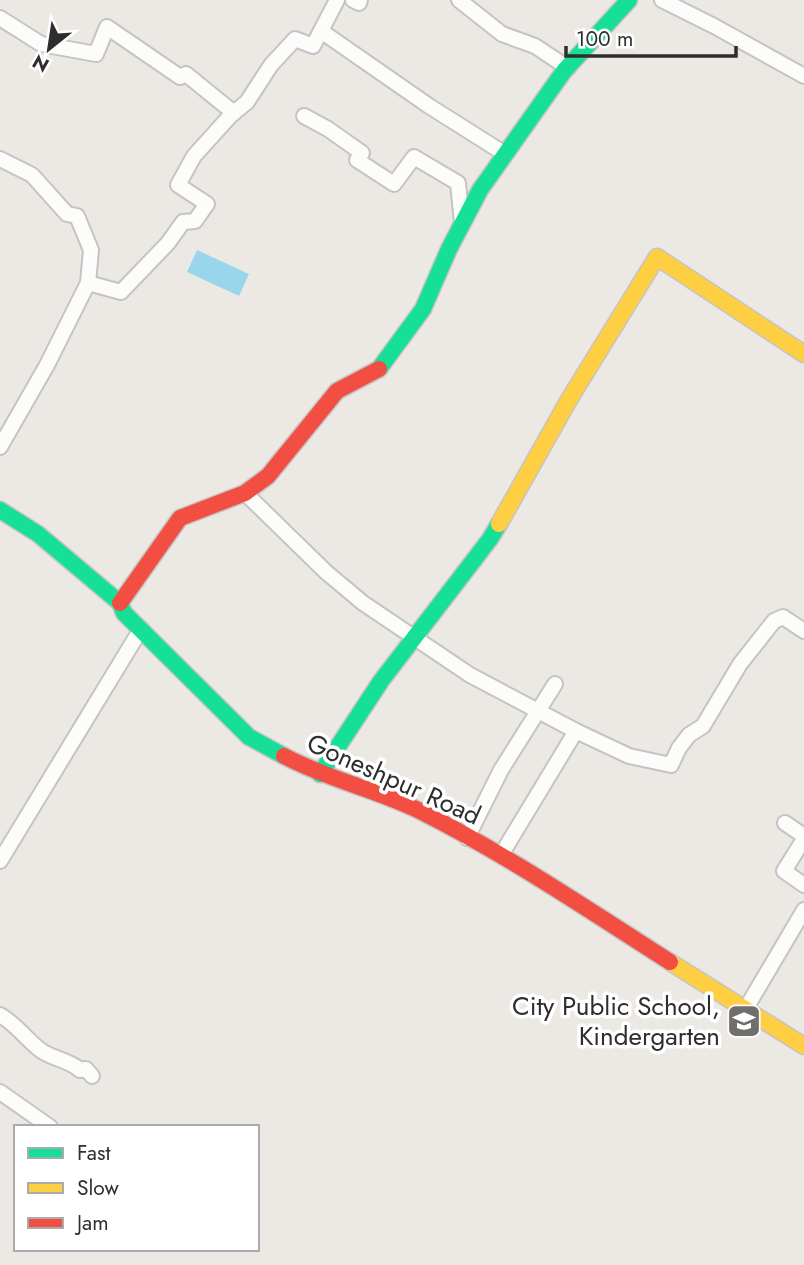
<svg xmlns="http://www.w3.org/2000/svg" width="804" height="1265" viewBox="0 0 804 1265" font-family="Jost,sans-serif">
  <rect width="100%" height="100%" fill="#ece8e4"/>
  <polygon fill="#99d6ec" points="197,250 249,274 239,296 187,272"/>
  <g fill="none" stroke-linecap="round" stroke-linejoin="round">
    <g stroke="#c5c4c5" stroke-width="18">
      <g id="street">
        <polyline points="353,0 359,3 360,0"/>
        <polyline points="459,0 502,34 535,46 568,68"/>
        <polyline points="662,0 714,26 804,76"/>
        <polyline points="0,18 41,44 96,54 107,27 180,77 186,74 234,113"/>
        <polyline points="321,31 429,106 505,154"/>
        <polyline points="304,116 328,129 362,153 357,160 394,184 414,157 458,183 462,223"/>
        <polyline points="0,159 32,175 67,214 77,216 91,250 88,283"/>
        <polyline points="0,447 47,365 88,283 121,292 168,243 183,222 195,221 207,204 178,185 194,156 231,115 247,102 271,65 295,39 313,46 337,0"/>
        <polyline points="245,493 326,572 363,603 470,675 576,731 629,756 671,765 679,748 689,735 703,726 740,664 774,621 783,617 804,631"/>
        <polyline points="785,823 804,836"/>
        <polyline points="467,838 501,770 555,684"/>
        <polyline points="804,839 784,871 804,885"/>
        <polyline points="501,855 576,731"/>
        <polyline points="0,861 141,629"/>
        <polyline points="745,1010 804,910"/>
        <path d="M 0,1015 C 17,1025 24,1037 39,1049 C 51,1059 68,1059 80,1070 L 86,1069 L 92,1076"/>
        <polyline points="0,1092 50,1127"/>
      </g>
    </g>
    <g stroke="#c5c4c5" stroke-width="19">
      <g id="fast">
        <polyline points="379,369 423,309 449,249 480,190 564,71 629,0"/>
        <polyline points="0,510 38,534 120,603 124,613 249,737 284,756"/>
        <polyline points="320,774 381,681 490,539 499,524"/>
      </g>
    </g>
    <g stroke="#c5c4c5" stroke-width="19">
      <g id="slow">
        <polyline points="499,524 570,398 657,257 804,354"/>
        <polyline points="670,962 804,1046"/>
      </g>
    </g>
    <g stroke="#c5c4c5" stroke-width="19">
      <g id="jam">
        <polyline points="120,603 180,518 245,493 268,476 337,391 379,369"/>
        <path d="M 284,756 C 327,779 374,789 418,810 C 506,854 587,909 670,962"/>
      </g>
    </g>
    <use href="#street" stroke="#fcfcfb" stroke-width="14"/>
    <use href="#fast" stroke="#16e098" stroke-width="16"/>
    <use href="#slow" stroke="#ffcf43" stroke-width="16"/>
    <use href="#jam" stroke="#f24e42" stroke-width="16"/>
  </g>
  <defs>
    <g id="school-square" transform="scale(1.75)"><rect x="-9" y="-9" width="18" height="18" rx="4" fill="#706f6e" stroke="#fff"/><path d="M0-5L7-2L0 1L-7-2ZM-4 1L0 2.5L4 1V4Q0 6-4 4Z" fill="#fff"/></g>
  </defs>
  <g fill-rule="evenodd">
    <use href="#school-square" x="744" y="1021"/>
  </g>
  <g text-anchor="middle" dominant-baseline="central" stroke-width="7" stroke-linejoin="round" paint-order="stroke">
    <g font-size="26" fill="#2e2e2e" stroke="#fff">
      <text transform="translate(394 779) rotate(24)">Goneshpur Road</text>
    </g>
    <g font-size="26" fill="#2e2e2e" stroke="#fff" text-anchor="end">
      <text x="720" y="1006">City Public School,<tspan x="720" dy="30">Kindergarten</tspan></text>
    </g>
  </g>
  <rect x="14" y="1125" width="245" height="126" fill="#ffffff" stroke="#ababab" stroke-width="2"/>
  <rect x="28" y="1148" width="35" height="10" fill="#16e098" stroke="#ababab" stroke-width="2"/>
  <text x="77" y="1160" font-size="21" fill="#2e2e2e">Fast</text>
  <rect x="28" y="1183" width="35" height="10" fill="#ffcf43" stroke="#ababab" stroke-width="2"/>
  <text x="77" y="1195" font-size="21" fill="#2e2e2e">Slow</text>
  <rect x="28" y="1218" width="35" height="10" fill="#f24e42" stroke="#ababab" stroke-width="2"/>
  <text x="77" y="1230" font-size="21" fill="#2e2e2e">Jam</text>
  <g transform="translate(49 49) rotate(210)" stroke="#ffffff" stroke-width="5" paint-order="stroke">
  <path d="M0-5L12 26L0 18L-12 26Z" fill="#2e2e2e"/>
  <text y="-10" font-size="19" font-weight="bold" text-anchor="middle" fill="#2e2e2e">N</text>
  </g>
  <path d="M566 46v10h170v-10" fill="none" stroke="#2e2e2e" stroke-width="3.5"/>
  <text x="576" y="46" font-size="21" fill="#2e2e2e" stroke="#ffffff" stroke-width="5" paint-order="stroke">100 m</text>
</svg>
